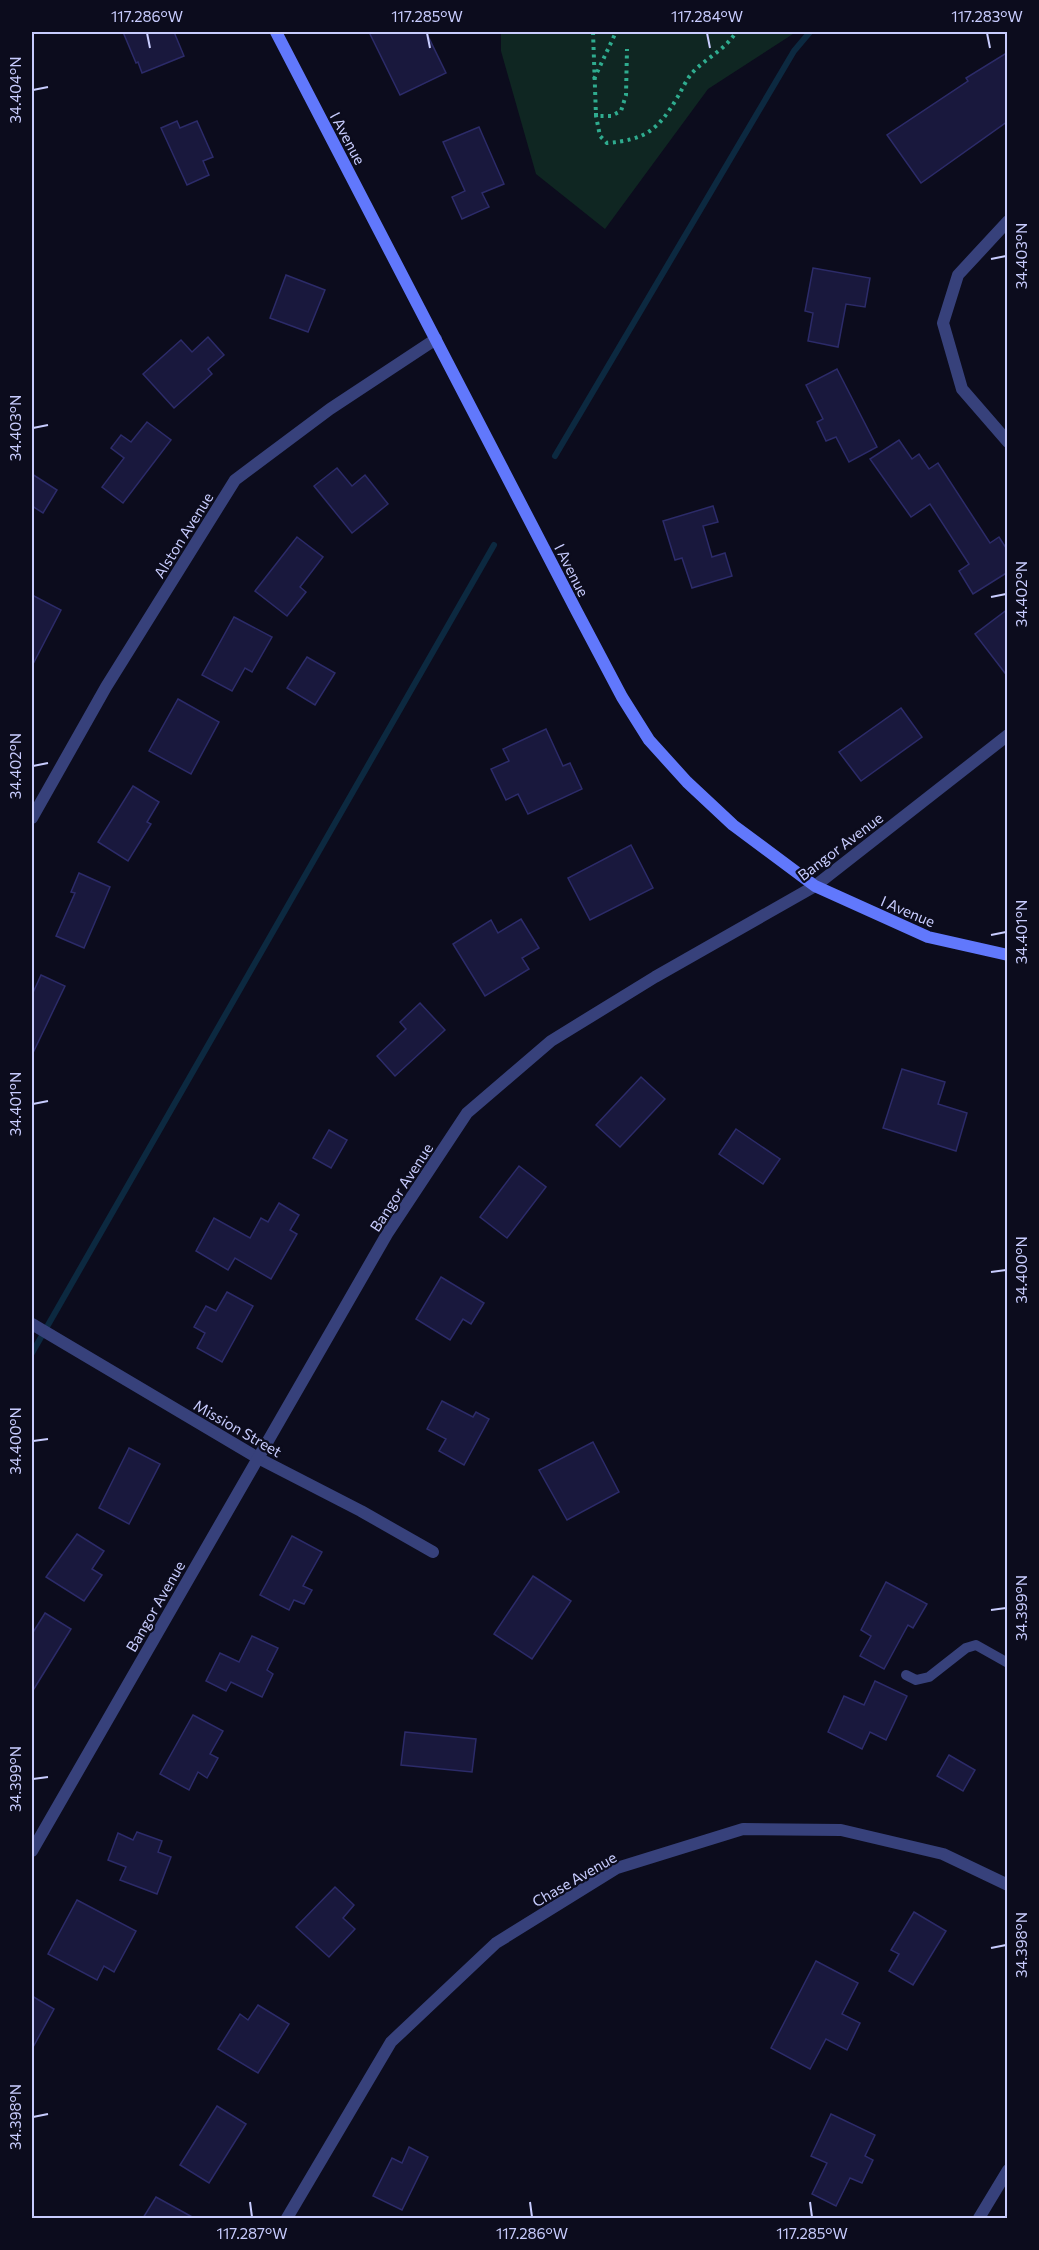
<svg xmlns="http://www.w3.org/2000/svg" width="1039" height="2250" viewBox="0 0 1039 2250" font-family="Commissioner,sans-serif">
  <rect width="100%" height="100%" fill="#0c0c1d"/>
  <polygon fill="#0f2622" points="501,32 796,32 708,89 605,229 536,174 501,51"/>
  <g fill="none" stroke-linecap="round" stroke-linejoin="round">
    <g stroke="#0c2940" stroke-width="6">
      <polyline points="555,456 794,51 810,32"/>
      <polyline points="32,1353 494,545"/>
    </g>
  </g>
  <g fill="#19183d" stroke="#2c2b69" stroke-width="1.5">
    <polygon points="123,32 174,32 184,56 142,73 138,62 136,63"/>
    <polygon points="369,32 426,32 446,73 400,95"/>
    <polygon points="1008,52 1008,121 921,183 887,135 968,81 966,78"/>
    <polygon points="177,121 180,128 197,121 213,157 203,161 209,175 187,185 161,128"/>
    <polygon points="479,127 504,184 482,193 489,207 462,219 452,197 465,191 443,142"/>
    <polygon points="813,268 870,278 865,307 846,304 838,347 808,341 813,313 805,311"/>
    <polygon points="286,275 325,290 308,332 270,318"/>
    <polygon points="208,337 224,355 208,369 212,374 174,408 143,374 181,340 192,352"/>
    <polygon points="837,369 877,447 849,462 836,437 826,441 817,422 823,419 806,385"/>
    <polygon points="147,422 171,440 123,503 102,487 124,458 111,448 121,435 131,442"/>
    <polygon points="899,440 912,459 919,454 929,469 938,463 990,543 999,537 1008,551 1008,572 973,594 959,571 969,564 930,504 911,517 870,459"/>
    <polygon points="337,468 352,486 365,475 388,504 352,533 314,486"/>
    <polygon points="32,474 57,490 43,513 32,506"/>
    <polygon points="713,506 718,522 703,526 712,557 725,553 732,576 692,588 682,558 675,560 663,521"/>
    <polygon points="297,537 323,557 300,587 306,592 287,616 255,591"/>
    <polygon points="32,595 61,610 32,666"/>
    <polygon points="1008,609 1008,677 975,634"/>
    <polygon points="234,617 272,637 252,672 245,668 232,691 202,675"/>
    <polygon points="307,657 335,673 315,705 287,688"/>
    <polygon points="178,699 219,722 191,774 149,751"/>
    <polygon points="901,708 922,737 861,781 839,752"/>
    <polygon points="546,729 563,766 570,763 582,789 528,814 518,794 506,800 491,769 509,761 503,749"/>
    <polygon points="133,786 159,802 147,822 151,824 128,861 98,842"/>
    <polygon points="631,845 653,888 590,920 568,878"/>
    <polygon points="79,873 110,887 84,948 56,936 75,893 71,892"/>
    <polygon points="521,919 539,948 522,958 529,969 485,996 453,944 491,920 498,933"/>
    <polygon points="41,975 65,986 32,1055 32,995"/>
    <polygon points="420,1003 445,1030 395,1076 377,1056 406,1029 400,1022"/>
    <polygon points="902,1069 945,1082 938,1104 967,1113 956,1151 883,1128"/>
    <polygon points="641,1077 665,1099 620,1147 596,1125"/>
    <polygon points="736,1129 780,1159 763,1184 719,1154"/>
    <polygon points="329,1130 347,1140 331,1168 313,1158"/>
    <polygon points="519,1166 546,1187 507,1238 480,1217"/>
    <polygon points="279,1203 299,1215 290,1230 297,1234 271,1279 235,1258 228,1270 196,1251 214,1218 250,1238 261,1218 268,1222"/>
    <polygon points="441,1277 484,1303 471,1324 463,1319 450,1340 416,1319"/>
    <polygon points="227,1292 253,1306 222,1362 197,1348 205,1333 194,1327 206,1306 216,1311"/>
    <polygon points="442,1401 473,1417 476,1412 489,1419 464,1465 439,1451 446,1439 427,1429"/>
    <polygon points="593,1442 619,1492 567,1520 539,1470"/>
    <polygon points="129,1448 160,1464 129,1524 99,1508"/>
    <polygon points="77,1534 104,1551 92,1569 102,1575 84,1601 46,1577"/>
    <polygon points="292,1536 322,1552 303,1586 312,1590 304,1604 294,1600 289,1610 260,1595"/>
    <polygon points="533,1576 571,1601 532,1659 494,1634"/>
    <polygon points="886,1582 927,1604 913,1628 908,1625 884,1669 860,1656 871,1636 861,1630"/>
    <polygon points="45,1613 71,1629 32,1692 32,1634"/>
    <polygon points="252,1636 278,1648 267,1670 273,1674 262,1697 231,1682 226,1691 206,1681 220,1653 239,1662"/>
    <polygon points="875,1681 907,1696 886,1740 870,1732 862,1749 828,1732 844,1696 864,1705"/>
    <polygon points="193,1715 223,1731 210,1754 218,1758 207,1778 198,1772 189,1790 160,1774"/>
    <polygon points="405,1732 476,1739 472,1772 401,1765"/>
    <polygon points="949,1755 975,1770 963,1791 937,1776"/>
    <polygon points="137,1832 162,1841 158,1852 171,1857 157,1894 120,1880 126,1867 108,1860 118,1833 133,1840"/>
    <polygon points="335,1887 354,1905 343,1918 355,1929 329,1957 296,1927"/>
    <polygon points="77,1900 136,1931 114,1972 104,1966 97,1980 48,1954"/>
    <polygon points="914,1912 946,1931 913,1985 889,1971 899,1954 891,1950"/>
    <polygon points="816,1961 858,1983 842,2014 860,2023 847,2050 826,2039 810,2069 771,2048"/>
    <polygon points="32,1996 54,2009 32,2049"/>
    <polygon points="258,2005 289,2024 258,2073 218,2049 240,2014 248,2020"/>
    <polygon points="217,2106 246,2124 209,2183 180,2165"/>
    <polygon points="831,2114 875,2135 865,2156 873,2160 862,2183 850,2178 836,2206 812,2194 827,2163 811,2156"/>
    <polygon points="409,2147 428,2157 402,2210 373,2196 392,2158 402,2163"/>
    <polygon points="156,2197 194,2218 143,2218"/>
  </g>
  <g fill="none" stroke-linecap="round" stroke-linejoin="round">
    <g stroke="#2fac8f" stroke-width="4" stroke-dasharray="3 4.5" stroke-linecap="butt">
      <path d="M 593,32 L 596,116 L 600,136 L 607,143 C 645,140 658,130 677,98 C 682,90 686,80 692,73 C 706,58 725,50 736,32"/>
      <polyline points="594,79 616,32"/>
      <polyline points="596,113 596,116 611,116 621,111 626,95 627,49"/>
    </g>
    <polyline stroke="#37417b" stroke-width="10" points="906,1675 916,1680 929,1677 966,1648 976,1645 1008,1663"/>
    <g stroke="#37417b" stroke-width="12">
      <polyline points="1008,221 958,275 943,323 962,389 1008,442"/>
      <polyline points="32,818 106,687 235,480 330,409 436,339"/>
      <polyline points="32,1324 258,1458 361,1511 433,1552"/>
      <polyline points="32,1851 387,1234 467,1113 551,1041 655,977 815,886 1008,735"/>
      <polyline points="287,2218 391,2042 496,1943 617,1868 743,1829 841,1830 943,1854 1008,1885"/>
    </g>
    <polyline stroke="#37417b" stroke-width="12" points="979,2218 1008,2170"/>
    <polyline stroke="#6178fc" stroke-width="12" points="276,32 576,610 622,697 649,740 687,782 733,825 815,886 928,937 1008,955"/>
  </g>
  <path fill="none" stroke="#c8ccfe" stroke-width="2" d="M 147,33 L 150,48M 427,33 L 430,48M 707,33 L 710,48M 987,33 L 990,48M 33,90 L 48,87M 991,259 L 1006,256M 33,428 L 48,425M 991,597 L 1006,594M 33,766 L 48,763M 991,935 L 1006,932M 33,1104 L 48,1101M 991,1272 L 1006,1270M 33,1441 L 48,1439M 991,1610 L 1006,1608M 33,1779 L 48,1777M 991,1948 L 1006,1945M 33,2117 L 48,2114M 250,2202 L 252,2217M 530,2202 L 532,2217M 810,2202 L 812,2217"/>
  <g text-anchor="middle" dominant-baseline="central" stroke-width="4.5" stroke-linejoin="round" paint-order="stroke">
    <g font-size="15" fill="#c8ccfe" stroke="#0c0c1d">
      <text transform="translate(348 138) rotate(62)">I Avenue</text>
      <text transform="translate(183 535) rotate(-58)">Alston Avenue</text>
      <text transform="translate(572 570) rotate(63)">I Avenue</text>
      <text transform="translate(840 846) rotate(-37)">Bangor Avenue</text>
      <text transform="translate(908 911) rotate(23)">I Avenue</text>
      <text transform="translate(401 1187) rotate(-57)">Bangor Avenue</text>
      <text transform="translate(238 1428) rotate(30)">Mission Street</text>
      <text transform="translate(155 1606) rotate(-60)">Bangor Avenue</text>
      <text transform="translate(574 1879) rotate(-30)">Chase Avenue</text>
    </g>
  </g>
  <rect width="1039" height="2250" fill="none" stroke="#0c0c1d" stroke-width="66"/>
  <rect x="33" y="33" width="973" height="2184" fill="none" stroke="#c8ccfe" stroke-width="2"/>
  <g font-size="15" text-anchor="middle" fill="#c8ccfe">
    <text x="147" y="22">117.286°W</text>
    <text x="427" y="22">117.285°W</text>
    <text x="707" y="22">117.284°W</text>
    <text x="987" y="22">117.283°W</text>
    <text transform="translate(16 90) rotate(-90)" y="5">34.404°N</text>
    <text transform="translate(1022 256) rotate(-90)" y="5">34.403°N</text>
    <text transform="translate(16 428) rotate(-90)" y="5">34.403°N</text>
    <text transform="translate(1022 594) rotate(-90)" y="5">34.402°N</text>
    <text transform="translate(16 766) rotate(-90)" y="5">34.402°N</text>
    <text transform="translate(1022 932) rotate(-90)" y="5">34.401°N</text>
    <text transform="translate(16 1104) rotate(-90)" y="5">34.401°N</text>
    <text transform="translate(1022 1270) rotate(-90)" y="5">34.400°N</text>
    <text transform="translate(16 1441) rotate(-90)" y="5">34.400°N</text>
    <text transform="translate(1022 1608) rotate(-90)" y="5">34.399°N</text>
    <text transform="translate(16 1779) rotate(-90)" y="5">34.399°N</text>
    <text transform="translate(1022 1945) rotate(-90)" y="5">34.398°N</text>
    <text transform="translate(16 2117) rotate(-90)" y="5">34.398°N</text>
    <text x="252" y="2239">117.287°W</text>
    <text x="532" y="2239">117.286°W</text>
    <text x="812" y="2239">117.285°W</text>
  </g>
</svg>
